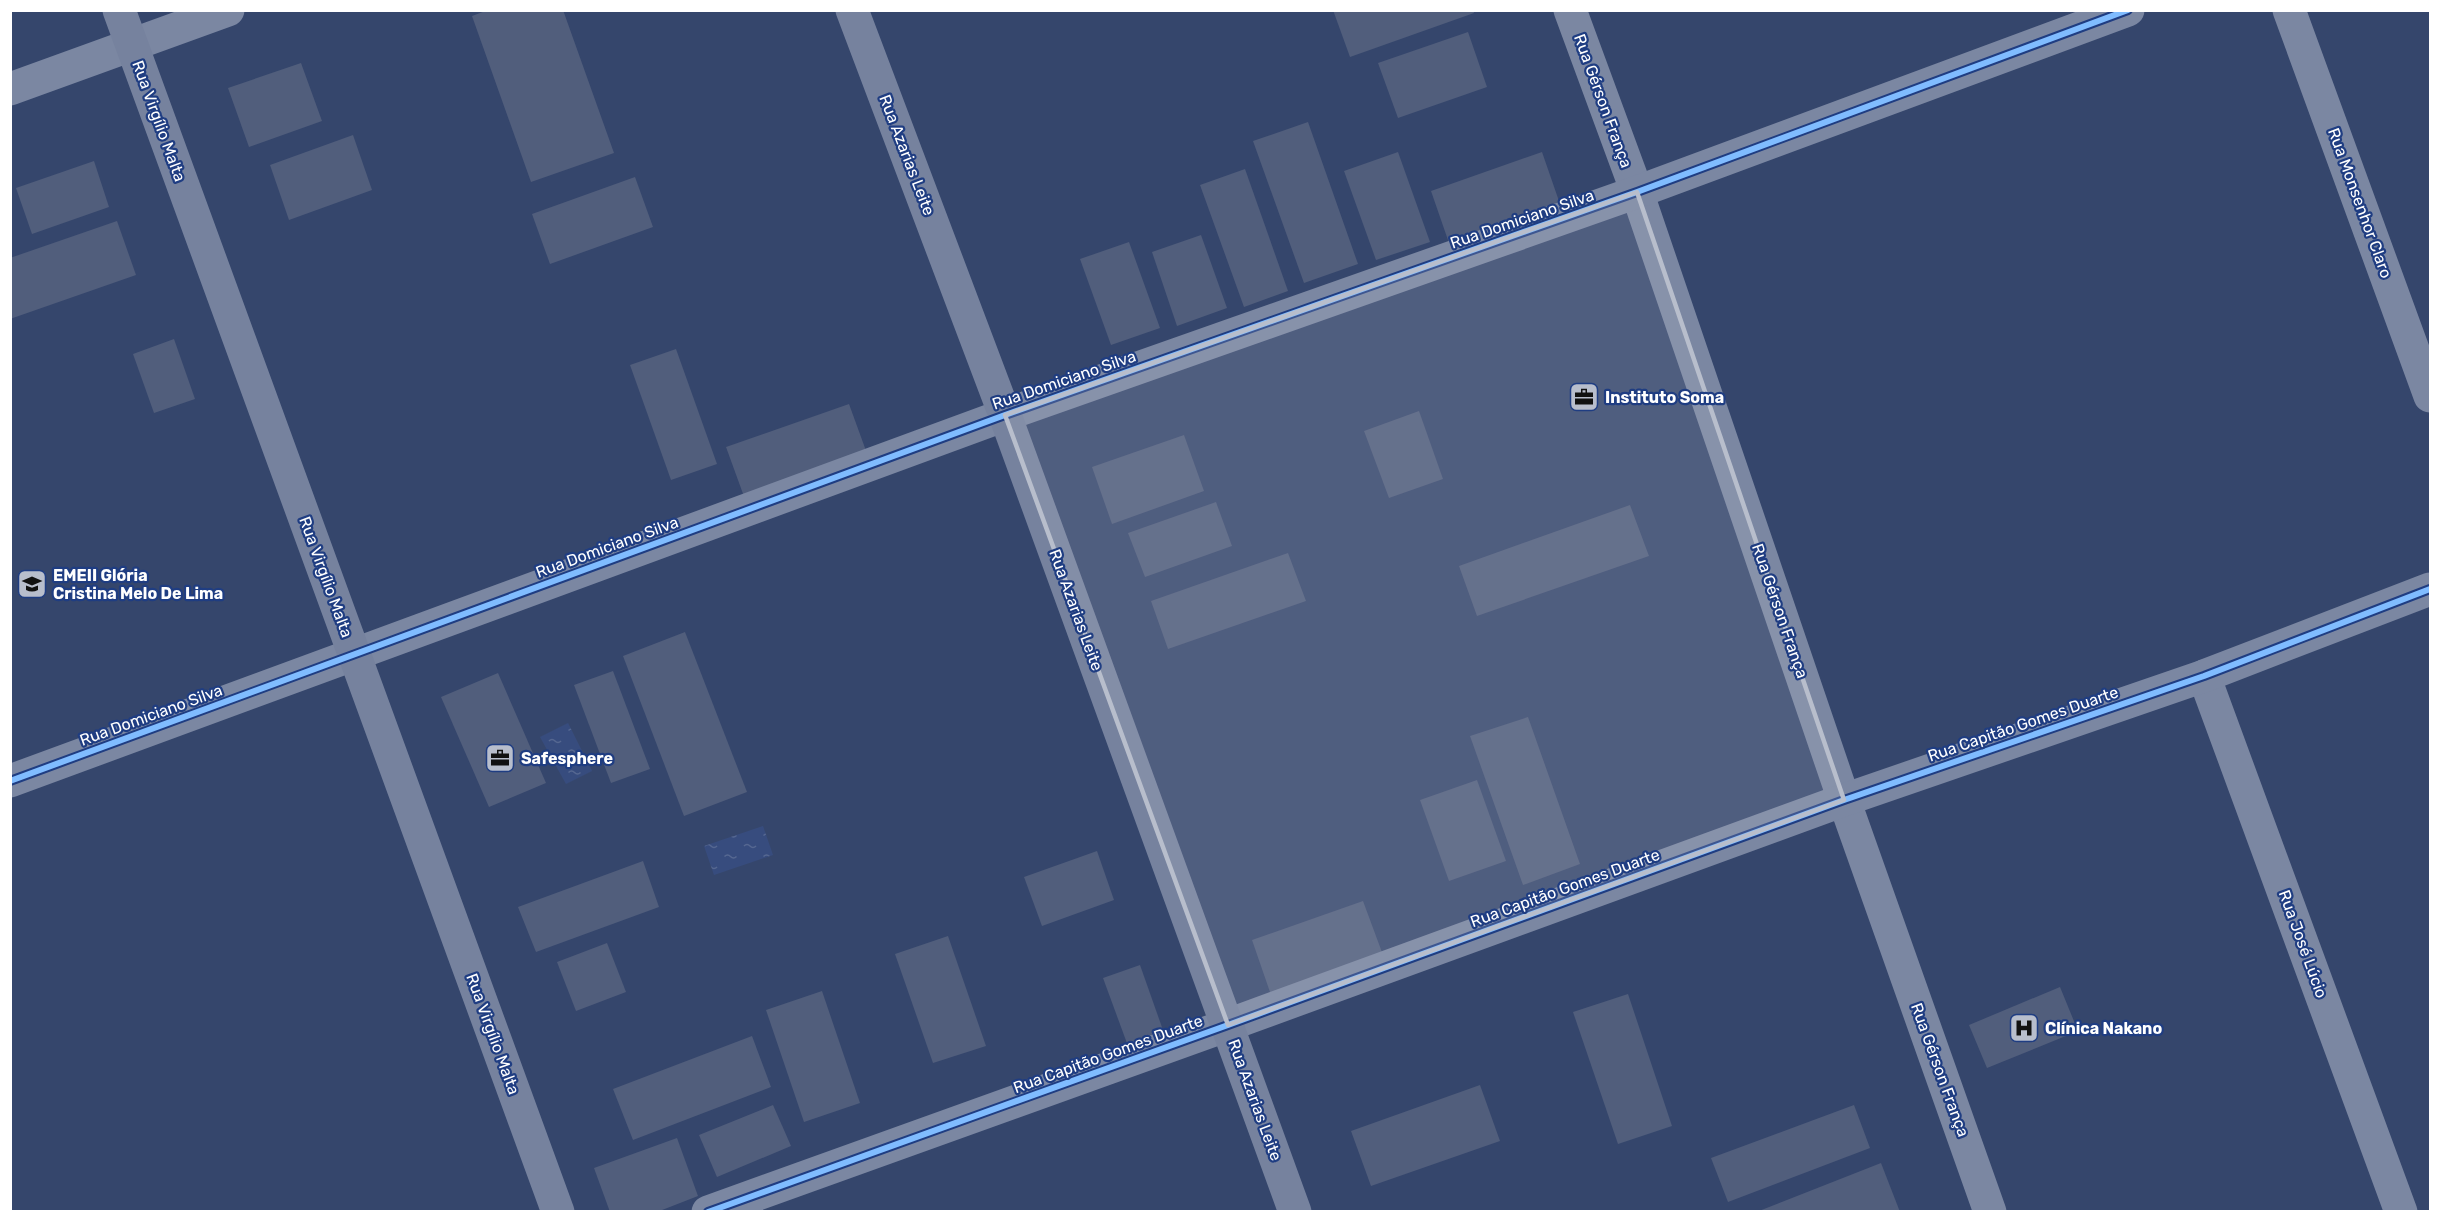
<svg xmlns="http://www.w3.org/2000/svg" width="2441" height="1222" viewBox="0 0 2441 1222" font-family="Rubik,sans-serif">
  <defs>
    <pattern id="water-ripples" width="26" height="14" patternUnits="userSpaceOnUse" patternTransform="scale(1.5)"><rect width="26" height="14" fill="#374c7e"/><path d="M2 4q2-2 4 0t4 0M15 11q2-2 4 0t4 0" fill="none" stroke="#556791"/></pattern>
  </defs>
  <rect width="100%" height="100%" fill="#35466c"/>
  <g fill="url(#water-ripples)">
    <polygon points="568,723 592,771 566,784 540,737"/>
    <polygon points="763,826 773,855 714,875 704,846"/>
  </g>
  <g fill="#515e7c">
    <polygon points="488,10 563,10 614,153 531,182 472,16"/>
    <polygon points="1333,10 1473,10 1474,13 1350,57"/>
    <polygon points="1468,32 1487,87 1398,118 1378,63"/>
    <polygon points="301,63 322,121 249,147 228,88"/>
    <polygon points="1308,122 1358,264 1304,283 1253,141"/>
    <polygon points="353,135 372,190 289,220 270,165"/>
    <polygon points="1398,152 1430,242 1376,260 1344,171"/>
    <polygon points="1542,152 1560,204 1449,243 1431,191"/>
    <polygon points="94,161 109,207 32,234 16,188"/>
    <polygon points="1245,169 1288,291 1244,307 1200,185"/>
    <polygon points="635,177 653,227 550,264 532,214"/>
    <polygon points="117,221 136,275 10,319 10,258"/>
    <polygon points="1201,235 1227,308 1177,326 1152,252"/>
    <polygon points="1129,242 1160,328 1111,345 1080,259"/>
    <polygon points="174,339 195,399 154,413 133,354"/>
    <polygon points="676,349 717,464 671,480 630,365"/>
    <polygon points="849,404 869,459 746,502 726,447"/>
    <polygon points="1419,411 1443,479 1389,498 1364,431"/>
    <polygon points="1184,435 1204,491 1112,524 1092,467"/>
    <polygon points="1216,502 1232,546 1145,577 1128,533"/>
    <polygon points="1630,505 1649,556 1477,616 1459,566"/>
    <polygon points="1288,553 1306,601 1168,649 1151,601"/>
    <polygon points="685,632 747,792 684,816 623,656"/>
    <polygon points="613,671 650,769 611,783 574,685"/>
    <polygon points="498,673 546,783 489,807 441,697"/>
    <polygon points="1528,717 1580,864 1523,885 1470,736"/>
    <polygon points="1477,780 1506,861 1449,881 1420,800"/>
    <polygon points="1097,851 1114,900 1042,926 1024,877"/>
    <polygon points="643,861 659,907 536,952 518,907"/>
    <polygon points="1363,901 1383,955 1271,995 1252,940"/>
    <polygon points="948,936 986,1046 933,1063 895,954"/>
    <polygon points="607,943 626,992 576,1011 557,962"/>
    <polygon points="1140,965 1164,1033 1128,1046 1103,978"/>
    <polygon points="2060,987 2078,1031 1987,1068 1969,1025"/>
    <polygon points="822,991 860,1103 804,1122 766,1010"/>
    <polygon points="1628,994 1672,1126 1618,1144 1573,1012"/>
    <polygon points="752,1036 771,1087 633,1140 613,1089"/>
    <polygon points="1480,1085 1500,1141 1371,1186 1351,1131"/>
    <polygon points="773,1105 791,1146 717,1177 699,1135"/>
    <polygon points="1854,1105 1870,1148 1728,1202 1711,1158"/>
    <polygon points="677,1138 698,1196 657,1212 610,1212 594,1168"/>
    <polygon points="1881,1163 1900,1212 1759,1212 1759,1211"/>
  </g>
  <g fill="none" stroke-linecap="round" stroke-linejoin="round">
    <g stroke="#7b87a2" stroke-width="33">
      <polyline points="1570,10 1637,192 1844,800 1990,1212"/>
      <polyline points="2289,10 2430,396"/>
      <polyline points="10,89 228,10"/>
      <polyline points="2204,676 2401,1212"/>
      <polyline points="10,781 1005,415 1637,192 2128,10"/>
      <polyline points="708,1212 1228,1025 1844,800 2204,676 2430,589"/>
    </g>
    <g stroke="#76829e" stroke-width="33">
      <polyline points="119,10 558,1212"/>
      <polyline points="852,10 1005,415 1295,1212"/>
    </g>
    <g stroke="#1f3d82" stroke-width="10">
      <g id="cycleway">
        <polyline points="10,781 1005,415 1637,192 2128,10"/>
        <polyline points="708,1212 1228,1025 1844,800 2204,676 2430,589"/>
      </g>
    </g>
    <use href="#cycleway" stroke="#80bcff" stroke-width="6"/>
  </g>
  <path fill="#b8becc" fill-opacity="0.2" stroke="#b8becc" stroke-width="4.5" stroke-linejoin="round" d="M 1637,192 L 1844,800 L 1228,1025 L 1005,415 Z"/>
  <defs>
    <g id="office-square" transform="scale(1.5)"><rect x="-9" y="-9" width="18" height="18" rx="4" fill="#b8becc" stroke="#1f3d82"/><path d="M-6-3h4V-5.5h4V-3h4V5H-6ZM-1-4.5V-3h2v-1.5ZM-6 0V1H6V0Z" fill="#111"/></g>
    <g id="school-square" transform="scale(1.5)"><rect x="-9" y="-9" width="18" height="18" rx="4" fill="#b8becc" stroke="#1f3d82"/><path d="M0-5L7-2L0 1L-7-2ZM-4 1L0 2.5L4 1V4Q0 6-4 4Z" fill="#111"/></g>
    <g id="hospital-square" transform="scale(1.5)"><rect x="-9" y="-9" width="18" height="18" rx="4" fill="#b8becc" stroke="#1f3d82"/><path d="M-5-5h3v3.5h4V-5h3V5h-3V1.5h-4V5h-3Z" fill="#111"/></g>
  </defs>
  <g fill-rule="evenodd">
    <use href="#office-square" x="1584" y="397"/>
    <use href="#school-square" x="32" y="584"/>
    <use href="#office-square" x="500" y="758"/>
    <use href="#hospital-square" x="2024" y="1028"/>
  </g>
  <g text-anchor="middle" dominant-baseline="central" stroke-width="4.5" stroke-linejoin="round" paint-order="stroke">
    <g font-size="16" fill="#fff" stroke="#1f3d82">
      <text transform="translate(1603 101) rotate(70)">Rua Gérson França</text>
      <text transform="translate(159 121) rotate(70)">Rua Virgílio Malta</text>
      <text transform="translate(907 155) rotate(69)">Rua Azarias Leite</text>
      <text transform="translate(2360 203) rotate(70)">Rua Monsenhor Claro</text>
      <text transform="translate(1522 219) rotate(-19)">Rua Domiciano Silva</text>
      <text transform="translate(1064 380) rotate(-19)">Rua Domiciano Silva</text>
      <text transform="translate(607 547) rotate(-20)">Rua Domiciano Silva</text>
      <text transform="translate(326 577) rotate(70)">Rua Virgílio Malta</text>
      <text transform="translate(1076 610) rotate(70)">Rua Azarias Leite</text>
      <text transform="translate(1780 611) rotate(71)">Rua Gérson França</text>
      <text transform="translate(151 715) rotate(-20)">Rua Domiciano Silva</text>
      <text transform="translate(2023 724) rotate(-19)">Rua Capitão Gomes Duarte</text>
      <text transform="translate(1565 888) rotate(-20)">Rua Capitão Gomes Duarte</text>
      <text transform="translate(2303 944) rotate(70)">Rua José Lúcio</text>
      <text transform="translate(493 1034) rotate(70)">Rua Virgílio Malta</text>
      <text transform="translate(1108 1054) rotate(-20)">Rua Capitão Gomes Duarte</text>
      <text transform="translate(1940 1070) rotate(70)">Rua Gérson França</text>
      <text transform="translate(1255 1100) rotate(70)">Rua Azarias Leite</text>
    </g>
    <g font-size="16" font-weight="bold" fill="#fff" stroke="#1f3d82" text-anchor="start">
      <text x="1605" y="397">Instituto Soma</text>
      <text x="53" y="575">EMEII Glória<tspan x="53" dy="18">Cristina Melo De Lima</tspan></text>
      <text x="521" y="758">Safesphere</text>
      <text x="2045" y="1028">Clínica Nakano</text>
    </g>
  </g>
  <rect width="2441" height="1222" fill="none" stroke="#ffffff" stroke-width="24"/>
</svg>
